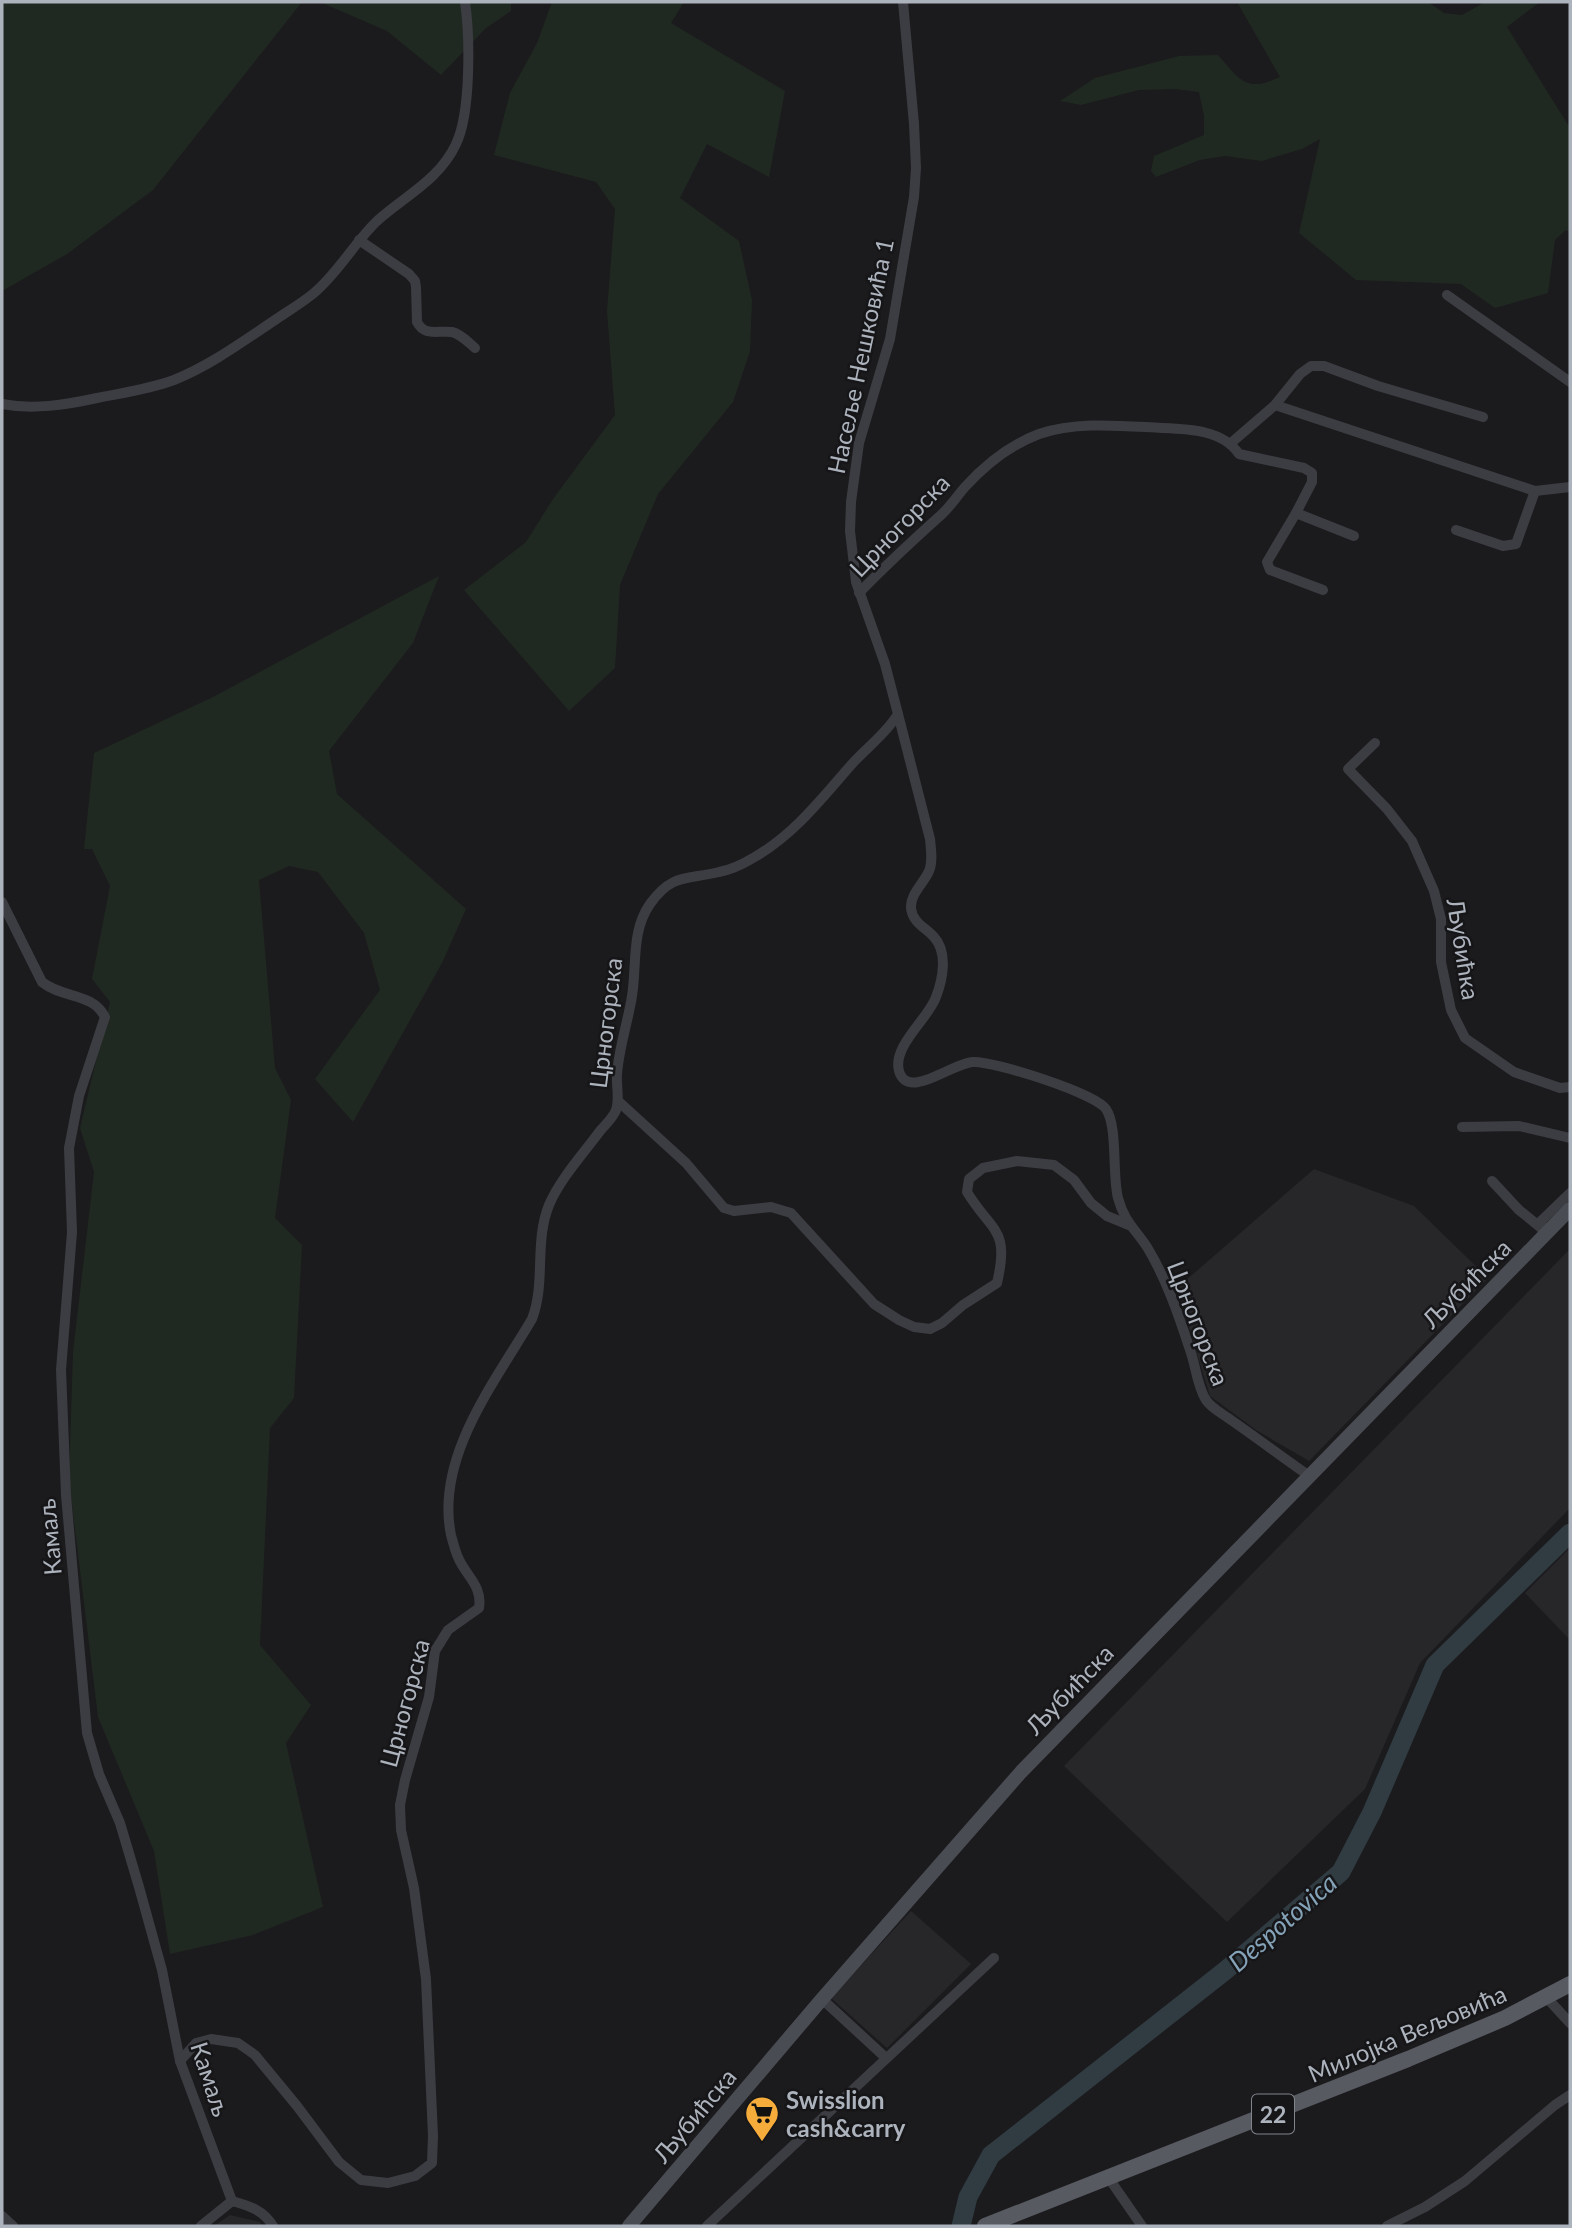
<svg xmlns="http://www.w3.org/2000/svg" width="1572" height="2228" viewBox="0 0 1572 2228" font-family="Lato,sans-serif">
  <rect width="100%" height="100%" fill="#1b1b1d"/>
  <g fill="#27272a">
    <polygon points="1314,1169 1414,1206 1488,1278 1309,1461 1256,1430 1210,1396 1177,1288"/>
    <polygon points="1570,1249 1570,1508 1420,1663 1365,1789 1227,1922 1064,1766"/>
    <polygon points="1570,1548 1570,1640 1525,1593"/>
    <polygon points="911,1911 971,1964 887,2048 831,1998"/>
    <polygon points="230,2215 260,2222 262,2226 214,2226"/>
  </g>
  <g fill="#202921">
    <polygon points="2,2 302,2 153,190 67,254 2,291"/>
    <polygon points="320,2 511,2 511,11 486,28 441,75 387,31"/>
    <polygon points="552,2 684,2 671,23 785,91 769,177 707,144 680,198 739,241 752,300 750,351 733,402 658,494 620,585 615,668 569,711 464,590 526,542 553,499 615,415 607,311 615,209 596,182 494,155 510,93 537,43"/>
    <path d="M 1237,2 L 1428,2 L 1444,13 L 1462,15 L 1485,2 L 1540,2 L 1507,27 L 1570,128 L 1570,232 L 1566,230 L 1555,240 L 1548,293 L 1495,308 L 1461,284 L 1356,280 L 1299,233 L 1320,139 L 1302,149 L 1262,161 L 1225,156 L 1200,160 L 1156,177 L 1151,171 L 1154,156 L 1204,135 L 1204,116 L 1199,92 L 1175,89 L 1139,90 L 1081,105 L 1060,101 L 1095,78 L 1179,56 L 1218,55 C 1240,80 1246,93 1280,77 Z"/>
    <polygon points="439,576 413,643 329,751 337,794 466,909 442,963 353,1122 315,1079 380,990 364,933 318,872 289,866 259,880 275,1068 291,1100 275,1218 302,1245 294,1398 270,1428 260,1645 311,1705 286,1743 323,1907 253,1935 170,1954 154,1851 98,1717 69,1480 73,1352 94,1172 80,1128 110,1002 92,979 110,886 92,849 84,849 94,753 213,697"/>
  </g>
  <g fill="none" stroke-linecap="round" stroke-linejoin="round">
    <polyline stroke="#303b42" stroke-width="19" points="961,2226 968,2197 991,2155 1226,1970 1341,1872 1372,1812 1435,1665 1570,1533"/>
    <g stroke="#3c3d42" stroke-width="10">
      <path d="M 359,240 L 409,274 L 415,281 L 416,287 L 417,322 C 425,337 437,330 452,332 C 461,334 468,342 475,348"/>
      <polyline points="1447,295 1570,382"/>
      <path d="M 2,404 C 33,410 65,405 97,398 C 122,393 150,389 174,380 C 211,365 242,342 275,320 C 288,311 302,303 314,293 C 339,272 354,243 377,221 C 405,196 440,179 456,144 C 471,113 470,37 465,2"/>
      <polyline points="1275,405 1535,491 1570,487"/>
      <polyline points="1231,443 1275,405 1300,374 1311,366 1324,366 1378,386 1483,417"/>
      <polyline points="1296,513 1267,562 1270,570 1323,590"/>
      <polyline points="1456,530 1503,546 1516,544 1535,491"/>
      <path d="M 859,593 C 886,565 912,541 941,515 C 950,507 957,496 965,487 C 986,464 1010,445 1039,434 C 1077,421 1122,426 1162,428 C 1189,429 1223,430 1239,454 L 1304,468 L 1312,473 L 1312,482 L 1296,513 L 1354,536"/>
      <path d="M 898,714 L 930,839 C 931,849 933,862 929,871 C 924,883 910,894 911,908 C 912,922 926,928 934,937 C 948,952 943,979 936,997 C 929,1018 892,1046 899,1071 C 908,1101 952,1063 973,1062 C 994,1061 1095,1093 1106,1109 C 1118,1127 1112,1175 1118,1198 C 1124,1221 1135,1229 1147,1247 C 1166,1278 1179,1316 1190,1350 C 1196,1366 1197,1386 1206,1400 C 1211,1408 1223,1414 1231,1420 C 1257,1438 1282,1457 1308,1475"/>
      <polyline points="1375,743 1348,769 1387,809 1412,841 1434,891 1441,919 1441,962 1451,1010 1465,1038 1514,1072 1560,1088 1570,1087"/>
      <path d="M 2,902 L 42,982 C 63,999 92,992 105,1017 L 79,1096 L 69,1148 L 72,1232 L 61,1370 L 66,1495 L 87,1733 L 99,1774 L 120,1823 L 139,1887 L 162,1970 L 180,2061 L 232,2201"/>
      <path d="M 618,1101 L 686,1163 L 724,1208 L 734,1211 L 771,1207 L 791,1213 L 874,1304 L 899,1320 L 914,1327 L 930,1329 L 942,1323 L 963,1305 L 997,1283 C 1010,1228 992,1233 967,1192 L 969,1179 L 983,1168 L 1017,1161 L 1054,1165 L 1074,1180 L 1091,1203 L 1107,1216 L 1129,1225"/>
      <polyline points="1462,1127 1519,1126 1570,1138"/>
      <polyline points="1492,1181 1519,1210 1540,1227"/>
      <polyline points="1542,1230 1541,1221 1570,1193"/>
      <polyline points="1546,1997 1570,2023"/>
      <polyline points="822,1999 886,2058"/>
      <path d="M 180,2061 L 196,2043 L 211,2039 L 238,2043 L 255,2055 L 297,2106 L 339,2162 L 361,2180 L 388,2183 L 415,2176 L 432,2163 L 433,2136 L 426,1979 L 414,1888 L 401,1830 L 400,1805 L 405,1780 L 429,1697 L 435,1651 L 448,1630 L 479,1608 C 482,1589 471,1580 462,1565 C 456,1556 454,1546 451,1535 C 435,1457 495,1382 532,1319 C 546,1283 534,1242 549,1205 C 560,1179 583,1154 600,1131 C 605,1125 613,1118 616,1110 C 620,1099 616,1085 617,1074 C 619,1047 628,1022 632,996 C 637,965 631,931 650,904 C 672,873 687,880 719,872 C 730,870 743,864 753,858 C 794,835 821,799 852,764 C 867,747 886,734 898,714 L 885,664 L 856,582 L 850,531 L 851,502 L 859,443 L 890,339 L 914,197 L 916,168 L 914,124 L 903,2"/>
      <polyline points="1108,2177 1142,2226"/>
      <polyline points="2,2216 13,2226"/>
      <path d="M 201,2226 L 232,2201 C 250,2206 263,2210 273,2226"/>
      <polyline points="707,2226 994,1958"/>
      <polyline points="1387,2226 1425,2207 1465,2181 1555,2105 1570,2095"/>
    </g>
    <polyline stroke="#4a4c53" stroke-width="14" points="629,2226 822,1999 1021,1772 1570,1209"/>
    <polyline stroke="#585a62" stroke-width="16" points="985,2226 1408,2059 1505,2018 1570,1984"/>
  </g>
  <defs>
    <g id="supermarket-pin" transform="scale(1.75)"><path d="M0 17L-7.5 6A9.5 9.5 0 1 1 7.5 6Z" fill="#f6ac3b" stroke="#161618"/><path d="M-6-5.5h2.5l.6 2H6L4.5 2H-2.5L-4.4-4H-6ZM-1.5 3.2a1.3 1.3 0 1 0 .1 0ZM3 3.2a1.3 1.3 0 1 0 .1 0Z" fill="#111"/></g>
  </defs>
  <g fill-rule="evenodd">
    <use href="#supermarket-pin" x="762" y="2113"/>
  </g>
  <g text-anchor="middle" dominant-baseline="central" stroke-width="5" stroke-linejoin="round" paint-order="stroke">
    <rect fill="#161618" stroke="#80848c" stroke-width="2" x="1252" y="2094.5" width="42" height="39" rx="5"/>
    <g font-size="23" font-weight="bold" fill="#adb3bd">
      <text x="1273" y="2114">22</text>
    </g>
    <g font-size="24" fill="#adb3bd" stroke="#161618">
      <text transform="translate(860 356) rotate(-78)">Насеље Нешковића 1</text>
      <text transform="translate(899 525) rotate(-46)">Црногорска</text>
      <text transform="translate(1464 949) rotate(81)">Љубићка</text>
      <text transform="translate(605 1023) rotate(-83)">Црногорска</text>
      <text transform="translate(1466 1283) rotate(-45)">Љубићска</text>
      <text transform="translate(1199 1323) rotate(69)">Црногорска</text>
      <text transform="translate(49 1537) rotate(-95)">Камаљ</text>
      <text transform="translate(1069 1689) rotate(-46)">Љубићска</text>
      <text transform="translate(404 1703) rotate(-75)">Црногорска</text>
      <text transform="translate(1407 2033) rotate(-23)">Милојка Вељовића</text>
      <text transform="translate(211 2079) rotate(72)">Камаљ</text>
      <text transform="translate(694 2115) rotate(-50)">Љубићска</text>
    </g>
    <g font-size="24" font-weight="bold" fill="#adb3bd" stroke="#161618" text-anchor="start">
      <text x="786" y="2099">Swisslion<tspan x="786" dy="28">cash&amp;carry</tspan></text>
    </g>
    <g font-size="26" font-style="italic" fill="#85a3b8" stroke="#161618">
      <text transform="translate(1282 1922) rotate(-41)">Despotovica</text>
    </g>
  </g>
  <rect width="1572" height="2228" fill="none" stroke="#adb3bd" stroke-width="7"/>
</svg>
